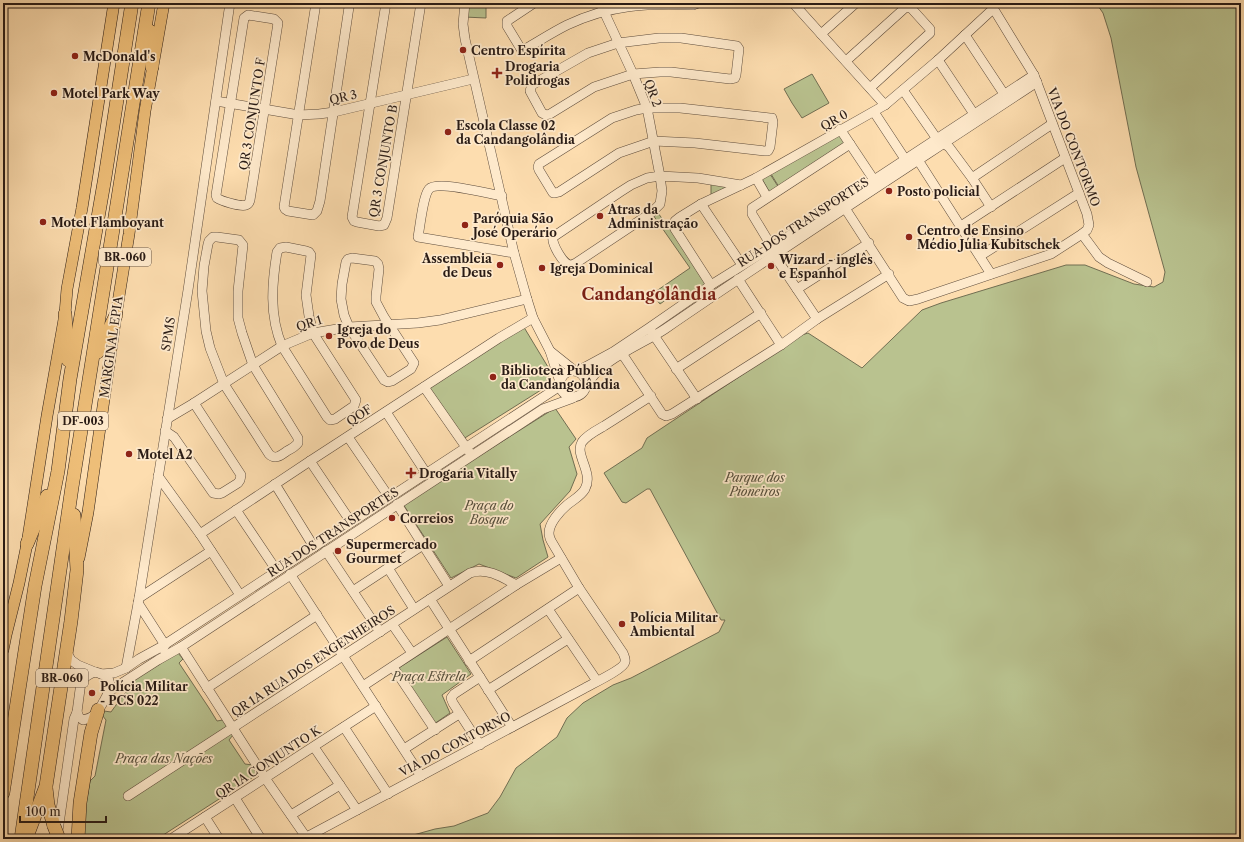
<svg xmlns="http://www.w3.org/2000/svg" width="1244" height="842" viewBox="0 0 1244 842" font-family="'Libre Caslon Text',serif">
  <rect width="100%" height="100%" fill="#fdddaf"/>
  <filter id="stains"><feTurbulence type="fractalNoise" baseFrequency=".005" numOctaves="4"/><feColorMatrix values="0 0 0 0 .2 0 0 0 0 .09 0 0 0 0 .02 0 0 0 .5 -.17"/></filter>
  <radialGradient id="worn" r=".72"><stop offset=".6" stop-color="#630" stop-opacity="0"/><stop offset="1" stop-color="#630" stop-opacity=".3"/></radialGradient>
  <g fill="#b9c28f" stroke="#716e52">
    <polygon points="468,3 486,3 486,18 464,17"/>
    <polygon points="1096,3 1241,3 1241,839 399,839 435,829 454,826 488,813 500,797 516,768 557,737 567,718 583,703 613,685 631,678 719,632 725,620 721,620 650,489 647,489 626,503 622,502 604,473 642,448 647,438 802,335 808,333 862,368 922,310 941,303 1066,265 1085,265 1134,284 1154,287 1163,282 1165,272 1136,167 1111,38 1103,13"/>
    <polygon points="812,74 829,103 802,118 792,103 784,89"/>
    <polygon points="838,133 846,143 779,187 771,174"/>
    <polygon points="770,174 779,188 770,193 762,179"/>
    <polygon points="711,182 736,186 711,197"/>
    <polygon points="658,213 695,263 705,284 683,300 677,292 660,304 652,294 690,268 653,215"/>
    <polygon points="522,324 548,367 549,376 541,390 460,441 424,389"/>
    <polygon points="555,408 576,439 569,447 577,474 570,491 540,524 543,540 548,557 516,578 479,564 451,578 403,504"/>
    <polygon points="447,637 471,674 442,695 450,713 434,724 397,669"/>
    <polygon points="178,653 183,659 179,663 209,708 217,721 223,720 233,735 229,740 245,764 253,765 258,774 157,839 84,839 85,809 90,781 95,776 106,720 102,715 104,711 111,712 124,694 131,689 130,685 135,679"/>
  </g>
  <g fill="none" stroke-linecap="round" stroke-linejoin="round">
    <g stroke="#5e4c3c" stroke-width="10">
      <g id="minor">
        <polyline points="316,3 284,207 285,209 288,211 313,215 317,211 320,201 349,7 347,3"/>
        <polyline points="386,3 352,217 354,221 357,222 379,226 384,225 387,218 421,3"/>
        <polyline points="465,3 463,24 465,39 514,253 527,299 533,318 550,351 560,382"/>
        <path d="M 534,3 L 507,21 L 507,26 L 521,49 L 525,49 C 539,41 553,32 567,25 C 609,5 647,3 693,5 L 698,3"/>
        <path d="M 600,3 L 633,74 L 647,108 L 660,176 L 662,191 L 660,204 L 651,213 L 576,263 C 574,264 572,265 570,265 C 563,264 551,243 553,237 L 620,192 L 631,185 L 647,178 L 660,176 L 698,178 L 741,185"/>
        <polyline points="793,3 885,105"/>
        <path d="M 248,15 L 274,19 L 278,23 L 250,200 C 249,203 249,204 246,205 C 241,207 221,201 217,198 L 216,195 L 244,18 Z"/>
        <polyline points="821,34 856,3"/>
        <polyline points="965,35 1004,94"/>
        <polygon points="659,38 681,38 737,46 739,49 736,75 735,78 730,79 671,72 660,72 633,74 594,87 550,114 546,115 542,113 530,91 532,85 588,53 618,43"/>
        <polyline points="938,60 974,114"/>
        <polyline points="846,61 906,7 911,8 930,29 930,33 870,88"/>
        <polyline points="903,90 937,139 949,147 972,178 991,207"/>
        <polyline points="216,101 299,115 319,114 334,112 473,79"/>
        <polygon points="647,108 680,108 770,118 772,118 773,122 770,147 768,151 765,151 695,143 654,141 619,153 559,192 555,193 553,193 539,170 538,167 539,164 612,118 636,110"/>
        <polyline points="874,112 905,159"/>
        <polyline points="840,129 874,180"/>
        <polyline points="918,160 991,274"/>
        <polyline points="756,178 767,197"/>
        <polyline points="972,178 1052,124"/>
        <path d="M 502,196 C 489,194 437,180 429,189 C 423,196 420,227 418,237 L 514,253"/>
        <polyline points="841,202 903,298 909,301 918,299 1051,254 1082,234 1087,230 1089,225 1087,214 1034,75 990,3"/>
        <polyline points="701,204 742,265"/>
        <polyline points="961,226 1065,158"/>
        <polyline points="1082,234 1099,257 1108,263 1147,282"/>
        <path d="M 213,237 L 217,237 L 239,240 L 243,245 L 238,291 L 238,318 L 242,333 L 253,365 L 298,438 L 298,443 C 295,447 291,449 287,451 C 280,456 275,460 269,454 L 224,384 L 210,348 L 206,331 L 202,291 L 204,266 L 208,244 L 209,241 Z"/>
        <path d="M 286,247 L 306,251 L 309,252 L 311,255 L 306,295 L 309,316 L 313,333 L 356,400 L 354,406 L 335,419 L 330,420 L 327,417 L 282,346 C 269,315 272,283 277,252 L 280,248 Z"/>
        <polyline points="772,247 752,214 752,208 850,144"/>
        <polyline points="774,255 817,319"/>
        <polyline points="980,256 1079,193"/>
        <polygon points="352,258 375,261 378,264 379,269 376,296 376,302 384,317 414,363 411,369 392,381 388,382 384,380 349,327 344,315 341,299 342,284 346,262 348,259"/>
        <polyline points="738,279 781,345"/>
        <polyline points="711,285 675,229 674,224 675,221 680,217 701,204 756,178 885,105 938,60 993,9"/>
        <polyline points="797,289 869,243"/>
        <polyline points="651,331 697,399"/>
        <polyline points="618,350 625,358 662,414 666,416 672,414 781,345 817,319 889,274"/>
        <polyline points="550,351 575,371"/>
        <polyline points="676,369 761,313"/>
        <circle cx="573" cy="384" r="13"/>
        <polyline points="578,371 613,352 649,328 711,285 772,247 1034,75"/>
        <path d="M 587,385 C 600,360 641,345 665,329 C 787,245 913,164 1037,82"/>
        <polyline points="424,387 470,453"/>
        <polyline points="386,412 426,473"/>
        <polyline points="167,419 194,403 282,346 313,333 349,327 418,323 440,320 527,299"/>
        <polyline points="165,431 174,437 213,493 219,494 222,493 238,483 240,480 241,475 194,403"/>
        <polyline points="348,437 389,497"/>
        <polyline points="310,461 351,522"/>
        <polyline points="158,476 200,534 240,595"/>
        <polyline points="275,484 314,547"/>
        <polyline points="397,504 449,586"/>
        <polyline points="236,510 277,571"/>
        <polyline points="200,534 310,461 499,338 533,318"/>
        <polyline points="326,551 380,632"/>
        <polyline points="388,568 414,609"/>
        <polyline points="290,574 421,776"/>
        <polyline points="353,591 423,545"/>
        <polyline points="139,598 211,551"/>
        <polyline points="430,599 512,727"/>
        <polyline points="138,603 165,645 163,649"/>
        <polyline points="548,609 597,681"/>
        <polyline points="392,624 412,653"/>
        <polyline points="181,647 265,778 306,837"/>
        <polyline points="66,651 71,660 78,665 95,672"/>
        <polyline points="469,661 579,588"/>
        <polyline points="393,667 435,730"/>
        <polyline points="126,668 139,598 188,290 230,3"/>
        <path d="M 95,672 C 114,676 112,687 104,701 C 98,711 95,718 83,720 L 79,717 L 77,712 L 81,682 C 85,676 89,674 95,672 Z"/>
        <polyline points="101,674 114,673 126,668 139,659 161,647 560,386"/>
        <polyline points="363,686 516,585 561,558"/>
        <polyline points="207,688 317,615"/>
        <polyline points="488,690 568,639"/>
        <polyline points="108,692 158,660 181,647 543,409 573,398"/>
        <polyline points="344,727 388,794"/>
        <polyline points="480,745 453,703 451,698 454,694 480,677"/>
        <polyline points="314,747 357,810"/>
        <polyline points="404,749 459,714"/>
        <path d="M 128,796 L 470,573 C 486,567 502,577 516,585"/>
        <polyline points="235,798 261,839"/>
        <polyline points="291,815 340,785"/>
        <polyline points="205,817 219,839"/>
        <polyline points="58,831 74,719 77,712"/>
        <polyline points="175,839 174,837 376,706"/>
        <path d="M 303,839 L 585,688 C 592,684 624,669 625,662 C 626,659 624,656 623,653 L 579,588 L 553,544 C 551,541 549,537 549,533 C 549,523 560,511 567,505 C 573,500 581,496 585,489 C 594,472 574,455 582,442 C 587,435 597,430 604,426 C 620,416 635,406 651,396"/>
      </g>
    </g>
    <g stroke="#291b15" stroke-width="12">
      <g id="major">
        <polyline points="79,558 88,512 116,315 129,234 145,111 164,3"/>
        <polyline points="3,650 6,635 19,583 27,544 47,416 65,314 67,289 82,208 114,3"/>
      </g>
    </g>
    <g stroke="#291b15" stroke-width="14">
      <g id="highway">
        <polyline points="150,31 152,67"/>
        <polyline points="65,314 68,360"/>
        <polyline points="98,352 116,315"/>
        <polyline points="27,544 47,496"/>
        <polyline points="46,788 48,805 54,826"/>
        <polyline points="3,793 35,586 58,471 70,379 105,177 132,3"/>
        <polyline points="21,839 72,487 149,3"/>
        <polyline points="26,839 46,786 71,621 77,570 74,515"/>
        <polyline points="78,839 80,803 91,733 98,710"/>
      </g>
    </g>
    <use href="#minor" stroke="#fee9cb" stroke-width="9"/>
    <use href="#major" stroke="#eebe78" stroke-width="11"/>
    <use href="#highway" stroke="#eebe78" stroke-width="13"/>
    <g stroke="#291b15" stroke-width="14" stroke-linecap="butt">
      <polyline id="highway-bridge" points="54,826 59,839"/>
    </g>
    <use href="#highway-bridge" stroke="#eebe78" stroke-width="13"/>
  </g>
  <g fill="#8f2418" stroke="#fee9cb" stroke-width="1.5">
    <circle cx="463" cy="50" r="4"/>
    <circle cx="75" cy="56" r="4"/>
    <path d="M495 67h4v4h4v4h-4v4h-4v-4h-4v-4h4z"/>
    <circle cx="54" cy="93" r="4"/>
    <circle cx="448" cy="132" r="4"/>
    <circle cx="889" cy="191" r="4"/>
    <circle cx="600" cy="216" r="4"/>
    <circle cx="43" cy="222" r="4"/>
    <circle cx="465" cy="225" r="4"/>
    <circle cx="909" cy="237" r="4"/>
    <circle cx="500" cy="265" r="4"/>
    <circle cx="771" cy="266" r="4"/>
    <circle cx="542" cy="268" r="4"/>
    <circle cx="329" cy="336" r="4"/>
    <circle cx="493" cy="377" r="4"/>
    <circle cx="129" cy="454" r="4"/>
    <path d="M409 467h4v4h4v4h-4v4h-4v-4h-4v-4h4z"/>
    <circle cx="392" cy="518" r="4"/>
    <circle cx="338" cy="551" r="4"/>
    <circle cx="622" cy="624" r="4"/>
    <circle cx="92" cy="693" r="4"/>
  </g>
  <g text-anchor="middle" dominant-baseline="central" stroke-width="3.5" stroke-linejoin="round" paint-order="stroke">
    <g fill="#fee9cb" stroke="#69594c" stroke-width="1">
      <rect x="99" y="248" width="52" height="18" rx="3"/>
      <rect x="58" y="412" width="50" height="18" rx="3"/>
      <rect x="36" y="669" width="52" height="18" rx="3"/>
    </g>
    <g font-size="11" font-weight="bold" fill="#291b15">
      <text x="125" y="257">BR-060</text>
      <text x="83" y="421">DF-003</text>
      <text x="62" y="678">BR-060</text>
    </g>
    <g font-size="12" font-weight="bold" fill="#291b15" stroke="#fee9cb" text-anchor="start">
      <text x="471" y="50">Centro Espírita</text>
      <text x="83" y="56">McDonald's</text>
      <text x="505" y="66">Drogaria<tspan x="505" dy="14">Polidrogas</tspan></text>
      <text x="62" y="93">Motel Park Way</text>
      <text x="456" y="125">Escola Classe 02<tspan x="456" dy="14">da Candangolândia</tspan></text>
      <text x="897" y="191">Posto policial</text>
      <text x="608" y="209">Atras da<tspan x="608" dy="14">Administração</tspan></text>
      <text x="473" y="218">Paróquia São<tspan x="473" dy="14">José Operário</tspan></text>
      <text x="51" y="222">Motel Flamboyant</text>
      <text x="917" y="230">Centro de Ensino<tspan x="917" dy="14">Médio Júlia Kubitschek</tspan></text>
      <text x="492" y="258" text-anchor="end">Assembleia<tspan x="492" dy="14">de Deus</tspan></text>
      <text x="779" y="259">Wizard - inglês<tspan x="779" dy="14">e Espanhol</tspan></text>
      <text x="550" y="268">Igreja Dominical</text>
      <text x="337" y="329">Igreja do<tspan x="337" dy="14">Povo de Deus</tspan></text>
      <text x="501" y="370">Biblioteca Pública<tspan x="501" dy="14">da Candangolândia</tspan></text>
      <text x="137" y="454">Motel A2</text>
      <text x="419" y="473">Drogaria Vitally</text>
      <text x="400" y="518">Correios</text>
      <text x="346" y="544">Supermercado<tspan x="346" dy="14">Gourmet</tspan></text>
      <text x="630" y="617">Polícia Militar<tspan x="630" dy="14">Ambiental</tspan></text>
      <text x="100" y="686">Polícia Militar<tspan x="100" dy="14">- PCS 022</tspan></text>
    </g>
    <g font-size="12" fill="#291b15" stroke="#fee9cb">
      <text transform="translate(653 93) rotate(70)">QR 2</text>
      <text transform="translate(343 97) rotate(-13)">QR 3</text>
      <text transform="translate(252 114) rotate(-81)">QR 3 CONJUNTO F</text>
      <text transform="translate(834 120) rotate(-29)">QR 0</text>
      <text transform="translate(1074 147) rotate(69)">VIA DO CONTORMO</text>
      <text transform="translate(383 161) rotate(-80)">QR 3 CONJUNTO B</text>
      <text transform="translate(803 222) rotate(-33)">RUA DOS TRANSPORTES</text>
      <text transform="translate(309 323) rotate(-17)">QR 1</text>
      <text transform="translate(168 334) rotate(-81)">SPMS</text>
      <text transform="translate(111 347) rotate(-82)">MARGINAL EPIA</text>
      <text transform="translate(359 415) rotate(-33)">QOF</text>
      <text transform="translate(333 532) rotate(-33)">RUA DOS TRANSPORTES</text>
      <text transform="translate(313 661) rotate(-33)">QR 1A RUA DOS ENGENHEIROS</text>
      <text transform="translate(455 744) rotate(-28)">VIA DO CONTORNO</text>
      <text transform="translate(268 762) rotate(-33)">QR 1A CONJUNTO K</text>
    </g>
    <g font-size="12" font-style="italic" fill="#544d3a" stroke="#fee9cb">
      <text x="755" y="477">Parque dos<tspan x="755" dy="14">Pioneiros</tspan></text>
      <text x="489" y="505">Praça do<tspan x="489" dy="14">Bosque</tspan></text>
      <text x="429" y="676">Praça Estrela</text>
      <text x="164" y="758">Praça das Nações</text>
    </g>
    <g font-size="16" font-weight="bold" fill="#7a1f14" stroke="#fee9cb">
      <text x="649" y="294">Candangolândia</text>
    </g>
  </g>
  <rect width="1244" height="842" fill="none" stroke="#fdddaf" stroke-width="16"/>
  <rect x="4" y="4" width="1236" height="834" fill="none" stroke="#291b15" stroke-width="2"/>
  <rect x="8" y="8" width="1228" height="826" fill="none" stroke="#291b15"/>
  <path d="M20 816v6h86v-6" fill="none" stroke="#291b15" stroke-width="2"/>
  <text x="26" y="816" font-size="12" fill="#291b15" stroke="#fee9cb" stroke-width="3" paint-order="stroke">100 m</text>
  <rect width="100%" height="100%" filter="url(#stains)"/>
  <rect width="100%" height="100%" fill="url(#worn)"/>
</svg>
